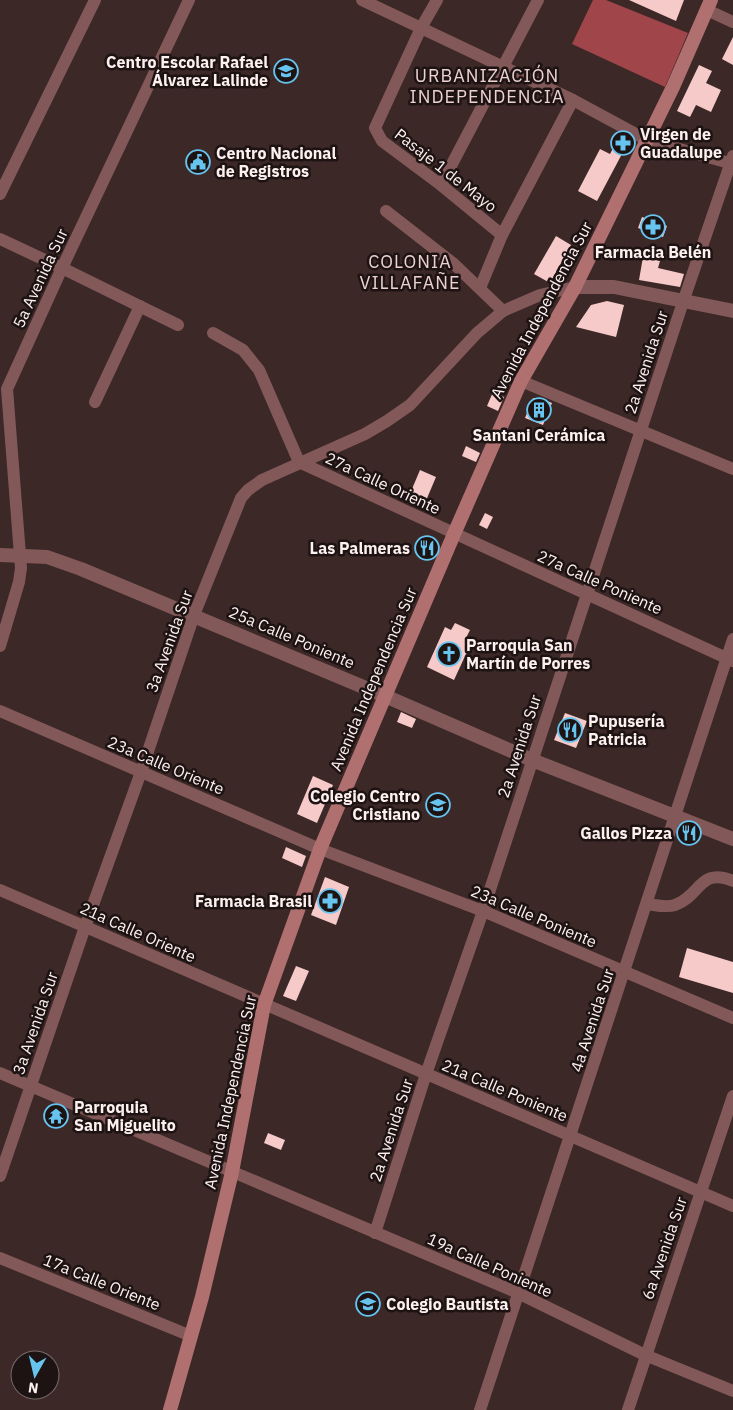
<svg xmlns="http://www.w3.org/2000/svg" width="733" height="1410" viewBox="0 0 733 1410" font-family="'IBM Plex Sans',sans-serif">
  <rect width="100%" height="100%" fill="#3c2827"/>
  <polygon fill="#a04549" points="593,0 606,0 688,33 665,87 572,44"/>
  <g fill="#f5cac9">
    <polygon points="629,0 684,0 676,21"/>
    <polygon points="733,37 733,65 722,59"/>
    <polygon points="699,65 712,71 706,83 721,90 711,112 696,105 690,117 677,111"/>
    <polygon points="620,135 631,141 625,153 623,152 597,201 578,191 600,149 610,154"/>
    <polygon points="642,217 667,226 663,237 638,228"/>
    <polygon points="556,236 571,245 550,283 534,274"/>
    <polygon points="643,257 660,261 658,268 684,274 680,287 639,280"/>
    <polygon points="607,301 624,305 616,337 576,327 591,305"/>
    <polygon points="493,392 504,397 498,411 487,406"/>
    <polygon points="533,398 540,398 552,403 543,425 525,418"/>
    <polygon points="466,446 480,453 476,462 462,456"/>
    <polygon points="420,470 436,477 425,503 409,496"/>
    <polygon points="485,513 493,517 487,529 479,525"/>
    <polygon points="425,537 436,542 429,559 417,554"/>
    <polygon points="455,623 470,630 466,638 472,641 454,680 427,667 445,627 451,630"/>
    <polygon points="401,712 416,719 412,728 397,722"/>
    <polygon points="565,713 587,721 576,748 554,740"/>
    <polygon points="313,776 333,785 317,823 297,814"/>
    <polygon points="286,847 306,856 302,867 282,858"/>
    <polygon points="325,877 349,887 336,925 311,915"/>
    <polygon points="687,948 733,962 733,993 679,977"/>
    <polygon points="296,966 309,971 296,1001 283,996"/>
    <polygon points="268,1133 285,1140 281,1150 264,1143"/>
  </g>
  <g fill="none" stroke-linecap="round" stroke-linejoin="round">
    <g stroke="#825958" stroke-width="12">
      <polyline points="362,0 573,100 647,140 733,164"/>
      <polyline points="437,0 421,28 375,128 382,141 441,185 502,235"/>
      <polyline points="707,10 733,22"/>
      <polyline points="441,185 538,0"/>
      <polyline points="0,194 95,0"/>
      <polyline points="386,211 454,264 503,311"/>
      <polyline points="0,239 62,268 178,325"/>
      <polyline points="480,288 502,235 573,100"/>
      <polyline points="213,333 243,350 259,370 299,462 733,661"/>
      <polyline points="521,381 733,469"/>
      <polyline points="95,402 140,306"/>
      <polyline points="0,646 19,582 21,568 7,389 62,268 189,0"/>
      <polyline points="0,711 320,849 483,911 733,1018"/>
      <polyline points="0,890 733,1206"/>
      <path d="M 647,904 C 656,905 666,908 675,905 C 701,896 699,867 733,881"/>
      <polyline points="0,1073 518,1293 645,1355 733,1391"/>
      <polyline points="0,1176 85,927 141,772 194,615 241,498 248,490 262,480 365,434 387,421 410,405 477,333 503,311 540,295 575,287"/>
      <polyline points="375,1233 426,1074 483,911 683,302 733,156"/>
      <polyline points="0,1258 191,1336"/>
      <polyline points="480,1410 733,639"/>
      <polyline points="628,1410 733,1096"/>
    </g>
    <g stroke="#825958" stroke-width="14">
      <polyline points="575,287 614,287 733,311"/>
      <polyline points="0,555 47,557 81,569 385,696 532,760 733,839"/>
    </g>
    <polyline stroke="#b0706f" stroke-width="14" points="170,1410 202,1297 232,1172 264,1005 320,849 454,534 521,381 575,287 673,87 711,0"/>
  </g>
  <defs>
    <g id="school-ring" transform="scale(1.25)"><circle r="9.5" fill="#1d1313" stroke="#67c4ef" stroke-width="1.5"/><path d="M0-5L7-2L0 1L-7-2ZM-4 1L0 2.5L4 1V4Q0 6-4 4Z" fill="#67c4ef"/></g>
    <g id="pharmacy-ring" transform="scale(1.25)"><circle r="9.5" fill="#1d1313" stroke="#67c4ef" stroke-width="1.5"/><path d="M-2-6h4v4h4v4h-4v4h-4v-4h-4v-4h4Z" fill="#67c4ef"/></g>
    <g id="civic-ring" transform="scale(1.25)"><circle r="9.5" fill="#1d1313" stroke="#67c4ef" stroke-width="1.5"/><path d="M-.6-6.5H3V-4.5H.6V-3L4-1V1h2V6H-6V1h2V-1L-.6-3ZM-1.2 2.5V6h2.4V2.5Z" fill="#67c4ef"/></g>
    <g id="building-ring" transform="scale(1.25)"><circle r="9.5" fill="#1d1313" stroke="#67c4ef" stroke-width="1.5"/><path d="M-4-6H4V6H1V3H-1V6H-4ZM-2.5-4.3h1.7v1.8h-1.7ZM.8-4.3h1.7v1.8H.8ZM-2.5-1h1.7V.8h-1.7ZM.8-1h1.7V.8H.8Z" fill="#67c4ef"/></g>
    <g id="restaurant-ring" transform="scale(1.25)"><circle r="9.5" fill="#1d1313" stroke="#67c4ef" stroke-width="1.5"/><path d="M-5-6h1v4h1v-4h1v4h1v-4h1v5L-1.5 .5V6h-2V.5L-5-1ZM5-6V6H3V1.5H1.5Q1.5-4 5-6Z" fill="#67c4ef"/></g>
    <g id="church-ring" transform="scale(1.25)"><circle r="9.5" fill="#1d1313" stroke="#67c4ef" stroke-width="1.5"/><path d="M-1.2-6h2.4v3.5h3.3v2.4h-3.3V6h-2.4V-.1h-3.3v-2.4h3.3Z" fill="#67c4ef"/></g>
    <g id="temple-ring" transform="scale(1.25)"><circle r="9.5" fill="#1d1313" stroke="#67c4ef" stroke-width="1.5"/><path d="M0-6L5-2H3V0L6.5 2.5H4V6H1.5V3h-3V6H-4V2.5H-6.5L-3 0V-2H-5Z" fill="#67c4ef"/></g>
  </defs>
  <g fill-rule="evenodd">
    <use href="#school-ring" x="286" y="71"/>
    <use href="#pharmacy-ring" x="623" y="143"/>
    <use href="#civic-ring" x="198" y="162"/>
    <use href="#pharmacy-ring" x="653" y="227"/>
    <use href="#building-ring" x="539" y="410"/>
    <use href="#restaurant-ring" x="427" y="548"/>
    <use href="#church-ring" x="449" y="654"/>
    <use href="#restaurant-ring" x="570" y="730"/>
    <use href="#school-ring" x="438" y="805"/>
    <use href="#restaurant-ring" x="689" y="833"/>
    <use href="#pharmacy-ring" x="330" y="901"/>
    <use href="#temple-ring" x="56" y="1116"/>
    <use href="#school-ring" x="368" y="1304"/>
  </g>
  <g text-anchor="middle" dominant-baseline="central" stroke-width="5" stroke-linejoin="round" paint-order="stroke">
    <g font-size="16" font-weight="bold" fill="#fff0f0" stroke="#1d1313" text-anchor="start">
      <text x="268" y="62" text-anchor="end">Centro Escolar Rafael<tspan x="268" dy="18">Álvarez Lalinde</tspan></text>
      <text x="640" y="134">Virgen de<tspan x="640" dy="18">Guadalupe</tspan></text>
      <text x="216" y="153">Centro Nacional<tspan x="216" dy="18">de Registros</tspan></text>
      <text x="653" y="252" text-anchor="middle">Farmacia Belén</text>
      <text x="539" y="435" text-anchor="middle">Santani Cerámica</text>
      <text x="410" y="548" text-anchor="end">Las Palmeras</text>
      <text x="466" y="645">Parroquia San<tspan x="466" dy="18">Martín de Porres</tspan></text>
      <text x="588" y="721">Pupusería<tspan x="588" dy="18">Patricia</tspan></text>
      <text x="420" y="796" text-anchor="end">Colegio Centro<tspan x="420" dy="18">Cristiano</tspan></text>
      <text x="672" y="833" text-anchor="end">Gallos Pizza</text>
      <text x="312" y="901" text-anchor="end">Farmacia Brasil</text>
      <text x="74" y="1107">Parroquia<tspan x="74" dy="18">San Miguelito</tspan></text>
      <text x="386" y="1304">Colegio Bautista</text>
    </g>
    <g font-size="16" fill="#fff0f0" stroke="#1d1313">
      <text transform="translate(446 170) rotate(38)">Pasaje 1 de Mayo</text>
      <text transform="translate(40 278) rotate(-65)">5a Avenida Sur</text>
      <text transform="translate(541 310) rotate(-62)">Avenida Independencia Sur</text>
      <text transform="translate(646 362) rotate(-72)">2a Avenida Sur</text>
      <text transform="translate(383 483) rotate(25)">27a Calle Oriente</text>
      <text transform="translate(600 582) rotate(24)">27a Calle Poniente</text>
      <text transform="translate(292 637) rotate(23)">25a Calle Poniente</text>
      <text transform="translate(169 641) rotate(-70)">3a Avenida Sur</text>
      <text transform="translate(373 679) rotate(-67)">Avenida Independencia Sur</text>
      <text transform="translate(519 746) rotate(-72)">2a Avenida Sur</text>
      <text transform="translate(166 765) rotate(23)">23a Calle Oriente</text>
      <text transform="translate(534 916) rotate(23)">23a Calle Poniente</text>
      <text transform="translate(138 932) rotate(24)">21a Calle Oriente</text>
      <text transform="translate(592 1020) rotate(-72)">4a Avenida Sur</text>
      <text transform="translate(35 1023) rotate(-71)">3a Avenida Sur</text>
      <text transform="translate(505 1090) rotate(23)">21a Calle Poniente</text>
      <text transform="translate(230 1092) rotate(-78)">Avenida Independencia Sur</text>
      <text transform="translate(391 1130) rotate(-72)">2a Avenida Sur</text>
      <text transform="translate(664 1248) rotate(-71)">6a Avenida Sur</text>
      <text transform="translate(490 1265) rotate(24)">19a Calle Poniente</text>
      <text transform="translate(102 1282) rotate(22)">17a Calle Oriente</text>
    </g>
    <g font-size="18" letter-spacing="1" fill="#edd1d1" stroke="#1d1313">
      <text x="487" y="75">URBANIZACIÓN<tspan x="487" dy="21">INDEPENDENCIA</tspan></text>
      <text x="410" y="261">COLONIA<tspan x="410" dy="21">VILLAFAÑE</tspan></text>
    </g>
  </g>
  <g transform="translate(35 1375) rotate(188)"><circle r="24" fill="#1d1313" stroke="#776b6b"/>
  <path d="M0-4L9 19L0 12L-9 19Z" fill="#67c4ef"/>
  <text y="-8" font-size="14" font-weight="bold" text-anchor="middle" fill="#fff0f0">N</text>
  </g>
</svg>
